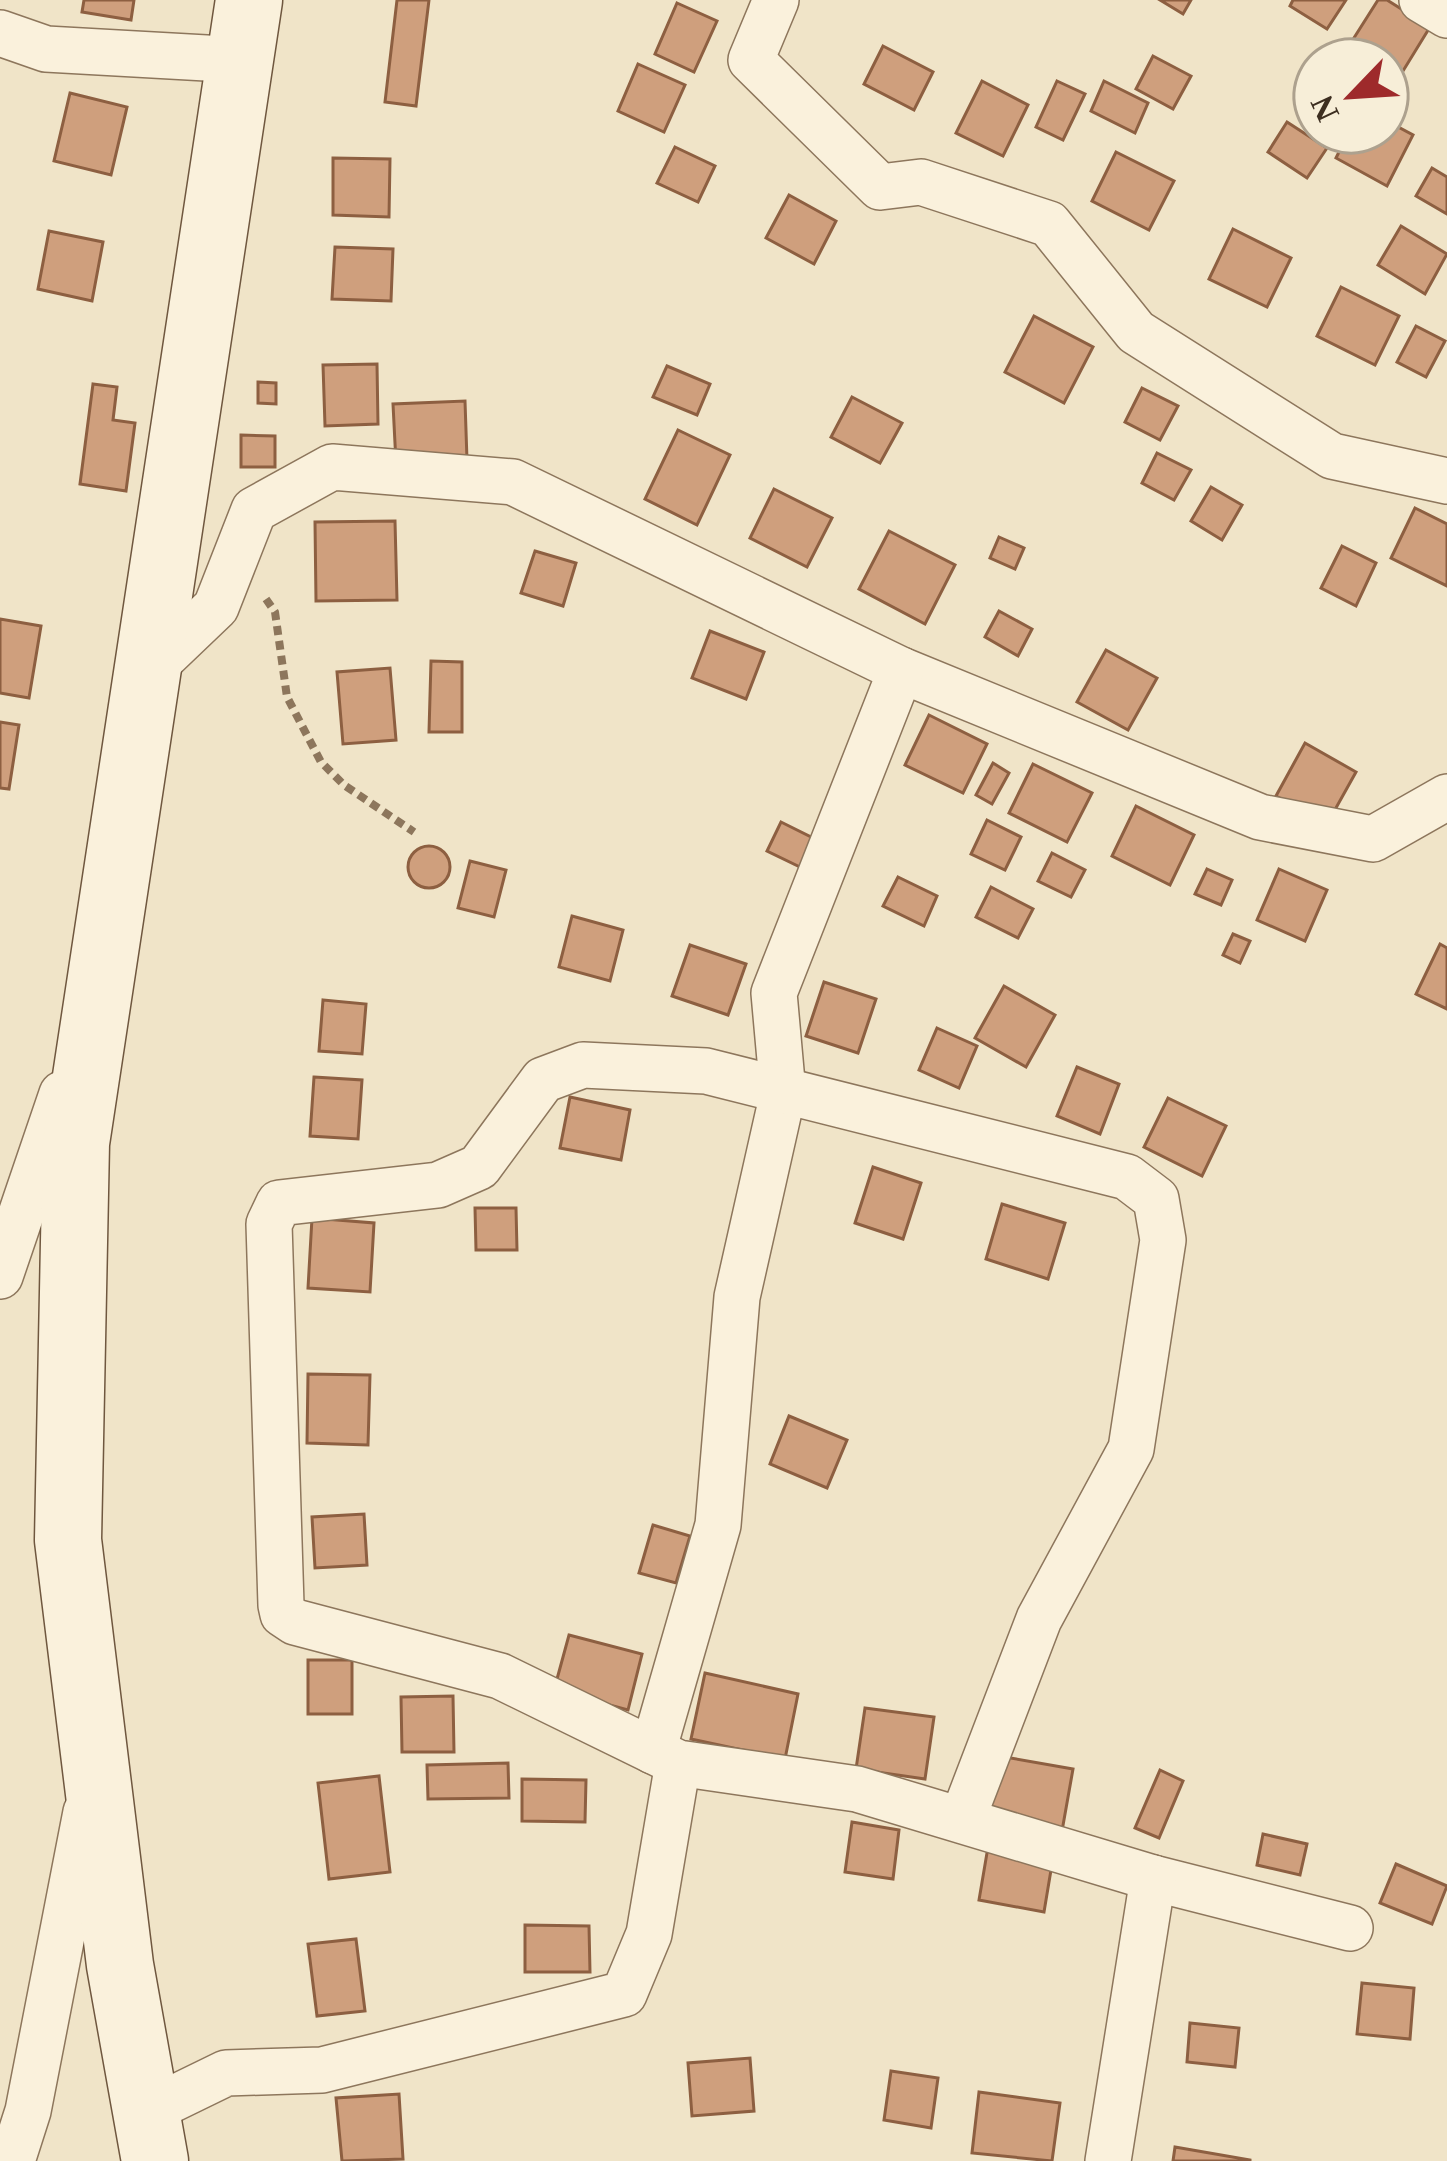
<svg xmlns="http://www.w3.org/2000/svg" width="1447" height="2161" viewBox="0 0 1447 2161" font-family="'Times New Roman',serif">
  <rect width="100%" height="100%" fill="#f0e4c8"/>
  <g fill="#cf9f7d" stroke="#8d5f41" stroke-width="3">
    <polygon points="84,0 134,0 131,20 82,12"/>
    <polygon points="397,0 429,0 416,106 385,102"/>
    <polygon points="1160,0 1191,0 1183,14"/>
    <polygon points="1293,0 1346,0 1327,29 1290,6"/>
    <polygon points="1378,0 1387,0 1430,27 1395,84 1387,79 1387,60 1357,60 1345,52"/>
    <polygon points="677,3 717,21 694,72 655,54"/>
    <polygon points="883,46 933,72 914,110 864,84"/>
    <polygon points="1153,56 1191,76 1173,109 1136,89"/>
    <polygon points="638,64 685,85 664,132 618,111"/>
    <polygon points="1315,78 1315,119 1296,106"/>
    <polygon points="982,81 1028,105 1003,156 956,133"/>
    <polygon points="1057,81 1085,94 1063,140 1036,127"/>
    <polygon points="1104,81 1148,103 1135,133 1091,111"/>
    <polygon points="70,93 127,107 111,175 54,161"/>
    <polygon points="1387,121 1413,135 1387,186 1336,158 1349,132 1387,132"/>
    <polygon points="1287,122 1327,148 1307,178 1268,152"/>
    <polygon points="675,147 715,166 698,202 657,183"/>
    <polygon points="1116,152 1174,181 1149,230 1092,201"/>
    <polygon points="333,158 390,159 389,217 333,215"/>
    <polygon points="1432,168 1447,177 1447,214 1416,196"/>
    <polygon points="789,195 836,221 814,264 766,238"/>
    <polygon points="1401,226 1447,254 1425,294 1378,265"/>
    <polygon points="1233,229 1291,258 1267,307 1209,279"/>
    <polygon points="49,231 103,242 92,301 38,289"/>
    <polygon points="335,247 393,249 391,301 332,299"/>
    <polygon points="1341,287 1399,316 1375,365 1317,336"/>
    <polygon points="1034,316 1093,347 1064,403 1005,372"/>
    <polygon points="1416,326 1445,341 1426,377 1397,362"/>
    <polygon points="377,364 378,424 325,426 323,365"/>
    <polygon points="667,366 710,384 697,415 653,397"/>
    <polygon points="258,382 276,383 276,404 258,403"/>
    <polygon points="93,384 117,387 113,420 135,423 126,491 80,484"/>
    <polygon points="1142,388 1178,406 1160,440 1125,422"/>
    <polygon points="852,397 902,423 880,463 831,437"/>
    <polygon points="465,401 467,460 396,463 393,404"/>
    <polygon points="678,430 730,455 697,525 645,499"/>
    <polygon points="241,435 275,436 275,467 241,467"/>
    <polygon points="1157,453 1191,470 1174,500 1142,483"/>
    <polygon points="1211,487 1242,505 1222,540 1191,521"/>
    <polygon points="774,489 832,518 807,567 750,538"/>
    <polygon points="1415,508 1447,524 1447,586 1391,558"/>
    <polygon points="395,521 397,600 316,601 315,522"/>
    <polygon points="889,531 955,565 925,624 859,589"/>
    <polygon points="999,537 1024,548 1015,569 990,558"/>
    <polygon points="1342,546 1376,563 1356,606 1321,588"/>
    <polygon points="535,551 576,563 563,606 521,593"/>
    <polygon points="999,611 1032,629 1018,656 985,637"/>
    <polygon points="0,619 41,626 29,698 0,693"/>
    <polygon points="710,631 764,652 746,699 692,678"/>
    <polygon points="1106,650 1157,678 1128,730 1077,702"/>
    <polygon points="431,661 462,662 462,732 429,732"/>
    <polygon points="390,668 396,740 343,744 337,672"/>
    <polygon points="929,715 987,744 963,793 905,765"/>
    <polygon points="0,722 19,725 9,789 0,788"/>
    <polygon points="1305,743 1356,772 1327,824 1276,796"/>
    <polygon points="993,763 1009,773 992,804 976,795"/>
    <polygon points="1033,764 1092,793 1067,842 1009,813"/>
    <polygon points="1136,806 1194,835 1170,885 1112,856"/>
    <polygon points="987,820 1021,837 1005,870 971,854"/>
    <polygon points="781,822 813,838 800,867 767,851"/>
    <circle cx="429" cy="867" r="21"/>
    <polygon points="1052,853 1085,870 1071,897 1038,881"/>
    <polygon points="470,861 506,870 494,917 458,908"/>
    <polygon points="1207,869 1232,880 1221,905 1195,894"/>
    <polygon points="1279,869 1327,890 1305,941 1257,920"/>
    <polygon points="898,877 937,896 924,926 883,906"/>
    <polygon points="991,887 1033,909 1018,938 976,917"/>
    <polygon points="572,916 623,930 610,981 559,967"/>
    <polygon points="1233,934 1250,941 1240,963 1223,955"/>
    <polygon points="1440,944 1447,948 1447,1009 1416,994"/>
    <polygon points="690,945 746,964 728,1015 672,996"/>
    <polygon points="824,982 876,999 858,1053 806,1036"/>
    <polygon points="1004,986 1055,1015 1026,1067 975,1038"/>
    <polygon points="323,1000 366,1004 362,1054 319,1051"/>
    <polygon points="937,1028 977,1046 959,1088 919,1070"/>
    <polygon points="1077,1067 1119,1084 1100,1134 1057,1116"/>
    <polygon points="314,1077 362,1080 358,1139 310,1136"/>
    <polygon points="570,1097 630,1110 621,1160 560,1148"/>
    <polygon points="1168,1098 1226,1126 1202,1176 1144,1147"/>
    <polygon points="873,1167 921,1183 903,1239 855,1223"/>
    <polygon points="1002,1204 1065,1223 1048,1279 986,1259"/>
    <polygon points="475,1208 516,1208 517,1250 476,1250"/>
    <polygon points="312,1218 374,1223 370,1292 308,1288"/>
    <polygon points="308,1374 370,1375 368,1445 307,1443"/>
    <polygon points="789,1416 847,1440 827,1488 770,1464"/>
    <polygon points="364,1514 367,1565 315,1568 312,1517"/>
    <polygon points="653,1525 690,1536 676,1583 639,1573"/>
    <polygon points="569,1635 642,1654 628,1710 554,1690"/>
    <rect x="308" y="1660" width="44" height="54"/>
    <polygon points="705,1673 798,1694 785,1759 691,1739"/>
    <polygon points="453,1696 454,1752 402,1752 401,1697"/>
    <polygon points="865,1708 934,1717 925,1779 856,1769"/>
    <polygon points="999,1756 1073,1769 1062,1831 989,1817"/>
    <polygon points="508,1763 509,1798 428,1799 427,1765"/>
    <polygon points="1160,1770 1183,1781 1159,1838 1135,1828"/>
    <polygon points="379,1776 390,1872 329,1879 318,1783"/>
    <polygon points="522,1779 586,1780 585,1822 522,1821"/>
    <polygon points="852,1822 899,1830 893,1879 845,1872"/>
    <polygon points="1263,1834 1307,1844 1300,1875 1257,1865"/>
    <polygon points="988,1847 1053,1858 1044,1912 979,1900"/>
    <polygon points="1396,1864 1447,1886 1432,1924 1380,1903"/>
    <polygon points="525,1925 589,1926 590,1972 525,1972"/>
    <polygon points="356,1939 365,2011 317,2016 308,1944"/>
    <polygon points="1362,1983 1414,1988 1410,2039 1357,2034"/>
    <polygon points="1190,2023 1239,2028 1235,2067 1187,2062"/>
    <polygon points="750,2058 754,2111 692,2116 688,2063"/>
    <polygon points="891,2071 938,2078 931,2128 884,2120"/>
    <polygon points="979,2092 1060,2103 1052,2161 972,2153"/>
    <polygon points="399,2094 403,2159 342,2161 336,2098"/>
    <polygon points="1175,2147 1250,2160 1250,2161 1173,2161"/>
  </g>
  <g fill="none" stroke-linecap="round" stroke-linejoin="round">
    <g stroke="#8d765c" stroke-width="48">
      <g id="street">
        <polyline points="776,0 751,60 880,187 921,182 1049,224 1136,332 1332,456 1447,481"/>
        <polyline points="1422,0 1447,15"/>
        <polyline points="0,33 46,49 242,60"/>
        <polyline points="901,670 1260,817 1373,839 1447,797"/>
        <polyline points="149,671 216,607 254,510 332,467 513,482 901,670 774,993 783,1093 737,1297 718,1525 653,1751"/>
        <polyline points="0,1276 62,1094"/>
        <polyline points="962,1820 1039,1619 1131,1449 1163,1240 1156,1199 1127,1177 706,1071 583,1065 543,1080 479,1167 438,1185 279,1203 269,1224 281,1605 283,1614 295,1622 500,1676 678,1763 857,1789 1153,1878 1350,1928"/>
        <polyline points="146,2112 226,2073 322,2070 624,1994 649,1934 678,1763"/>
        <polyline points="12,2161 28,2111 86,1812"/>
        <polyline points="1108,2161 1153,1878"/>
      </g>
    </g>
    <g stroke="#6f573f" stroke-width="69">
      <polyline id="secondary" points="155,2161 120,1965 68,1540 76,1143 249,0"/>
    </g>
    <polyline stroke="#8d765c" stroke-width="8" stroke-dasharray="9 6" stroke-linecap="butt" points="266,599 275,612 287,697 321,762 344,785 414,832"/>
    <use href="#street" stroke="#faf1dc" stroke-width="45"/>
    <use href="#secondary" stroke="#faf1dc" stroke-width="66"/>
  </g>
  <g transform="translate(1351 96) rotate(245)"><circle r="57" fill="#f7eed8" stroke="#ada18e" stroke-width="3"/>
  <path d="M0-9L21 45L0 30L-21 45Z" fill="#9e2a2b"/>
  <text y="-18" font-size="33" font-weight="bold" text-anchor="middle" fill="#3d2e20">N</text>
  </g>
</svg>
